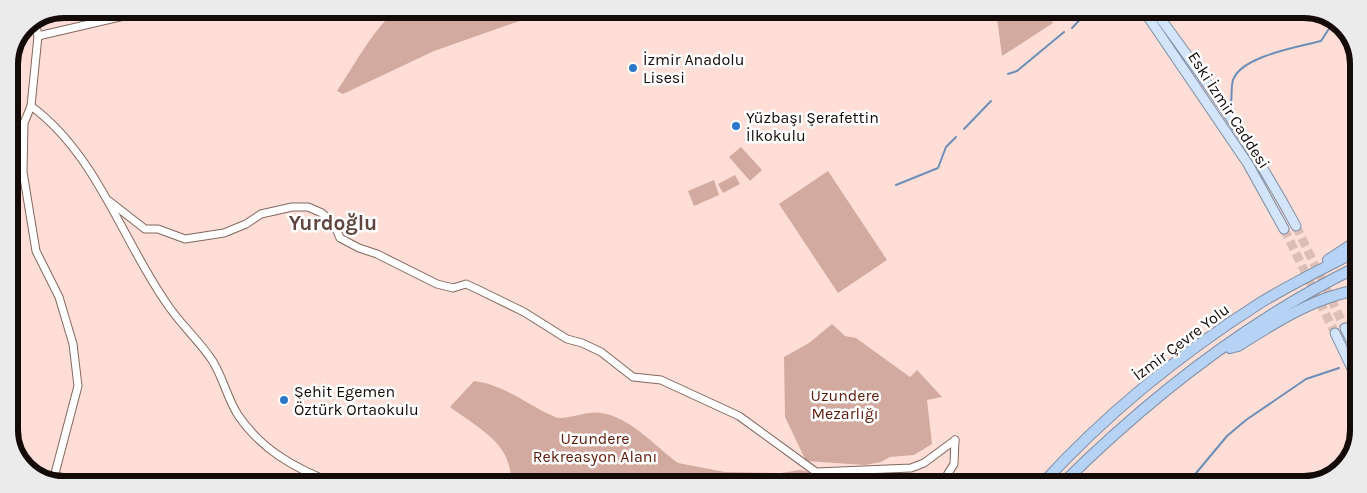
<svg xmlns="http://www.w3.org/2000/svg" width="1367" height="493" viewBox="0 0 1367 493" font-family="Karla,sans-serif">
  <rect width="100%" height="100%" fill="#feded6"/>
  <g fill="#d3aaa0">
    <path d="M 397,9 L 551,10 L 434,51 L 343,94 L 337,91 C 355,64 372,31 397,9 Z"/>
    <polygon points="996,11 1043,11 1053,23 1002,56"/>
    <polygon points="741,147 762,170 750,181 729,157"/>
    <polygon points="828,171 887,260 838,293 779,204"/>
    <polygon points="735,175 740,184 723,193 718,184"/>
    <polygon points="714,180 719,195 694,206 688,191"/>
    <polygon points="832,324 845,336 856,338 910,377 917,370 942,397 927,400 932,444 914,455 890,457 881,462 865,465 806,461 785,417 784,357 809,343"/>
    <path d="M 474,381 C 503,384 529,406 555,417 C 566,421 587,410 601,413 C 630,417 655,446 678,463 L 725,472 L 781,473 L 800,470 L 860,483 L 511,482 C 512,443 478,428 450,407 Z"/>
  </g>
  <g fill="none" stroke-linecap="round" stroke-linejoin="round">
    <g stroke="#6c8fb8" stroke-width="2">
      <polyline points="1072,28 1088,11"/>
      <polyline points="1008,74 1017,71 1064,32"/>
      <path d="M 1231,103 C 1232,96 1231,87 1233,80 C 1241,56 1299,47 1321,41 L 1334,21"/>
      <polyline points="964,129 991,101"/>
      <polyline points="896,185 938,168 946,147 956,137"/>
      <polyline points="1187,484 1227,436 1246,420 1306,379 1339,368"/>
    </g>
    <g stroke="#dbbeb7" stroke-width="9" stroke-dasharray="9 4.5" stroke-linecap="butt">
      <polyline points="1296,226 1345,328"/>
      <polyline points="1284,229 1335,333"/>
    </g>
    <g stroke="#83675f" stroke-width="9">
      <g id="tertiary">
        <polyline points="35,20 38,36 31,106 24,123 23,172 36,251 59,297 73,344 78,386 53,481"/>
        <polyline points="38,36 154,9"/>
        <path d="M 31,106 C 96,154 121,237 165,301 C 178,322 198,339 212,360 C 223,377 227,398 238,415 C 261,449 294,468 331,482"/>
        <polyline points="109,201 145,229 158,229 185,239 224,233 246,224 261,214 292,207 308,207 322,213 334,224 340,238 359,248 377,254 437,284 453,288 466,284 479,290 524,312 567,339 582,343 601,352 633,377 661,380 739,416 816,472 911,468 924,463 955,440"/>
        <polyline points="1334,474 1356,438"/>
        <polyline points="942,483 954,464 955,440"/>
      </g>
    </g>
    <g stroke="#7d8da3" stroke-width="11">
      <g id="primary">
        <polyline points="1144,11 1248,164 1284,229"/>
        <path d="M 1155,11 C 1206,80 1255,150 1296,226"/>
        <polyline points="1345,328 1356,350"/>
        <polyline points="1335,333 1356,377"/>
      </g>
    </g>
    <g stroke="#7d8da3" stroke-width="12">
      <g id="motorway">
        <polyline points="1328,260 1357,241"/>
        <path d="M 1230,348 L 1238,346 C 1275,323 1312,298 1357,290"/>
        <path d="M 1042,484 C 1106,414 1180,354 1260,303 C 1291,284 1324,268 1357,251"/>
        <path d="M 1062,484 C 1149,398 1246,321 1357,267"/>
      </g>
    </g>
    <use href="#tertiary" stroke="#fff" stroke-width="7"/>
    <use href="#primary" stroke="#d3e5fa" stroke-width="9"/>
    <use href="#motorway" stroke="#b6d3f6" stroke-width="10"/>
  </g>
  <g fill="#2c77c8" stroke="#fff" stroke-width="2">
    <circle cx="633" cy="68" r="5"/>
    <circle cx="736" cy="126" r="5"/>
    <circle cx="284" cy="400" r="5"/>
  </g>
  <g text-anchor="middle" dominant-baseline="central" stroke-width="5" stroke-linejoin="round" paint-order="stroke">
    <g font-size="16" fill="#140a08" stroke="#fff" text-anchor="start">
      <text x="643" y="59">İzmir Anadolu<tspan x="643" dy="18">Lisesi</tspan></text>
      <text x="746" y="117">Yüzbaşı Şerafettin<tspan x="746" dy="18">İlkokulu</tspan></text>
      <text x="294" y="391">Şehit Egemen<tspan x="294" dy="18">Öztürk Ortaokulu</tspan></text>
    </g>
    <g font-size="16" fill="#140a08" stroke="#fff">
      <text transform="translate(1229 110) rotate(57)">Eski İzmir Caddesi</text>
      <text transform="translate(1181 342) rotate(-37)">İzmir Çevre Yolu</text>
    </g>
    <g font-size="16" fill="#5e1908" stroke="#fff">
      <text x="845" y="395">Uzundere<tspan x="845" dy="18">Mezarlığı</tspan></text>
      <text x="595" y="438">Uzundere<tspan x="595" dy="18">Rekreasyon Alanı</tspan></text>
    </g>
    <g font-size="21" font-weight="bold" fill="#60463f" stroke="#fff">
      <text x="333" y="223">Yurdoğlu</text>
    </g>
  </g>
  <path d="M0 0H1367V493H0ZM64 18H1304A46 46 0 0 1 1350 64V430A46 46 0 0 1 1304 476H64A46 46 0 0 1 18 430V64A46 46 0 0 1 64 18Z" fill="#ecebeb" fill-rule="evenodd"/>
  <path fill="none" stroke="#140a08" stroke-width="6" d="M64 18H1304A46 46 0 0 1 1350 64V430A46 46 0 0 1 1304 476H64A46 46 0 0 1 18 430V64A46 46 0 0 1 64 18Z"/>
</svg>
